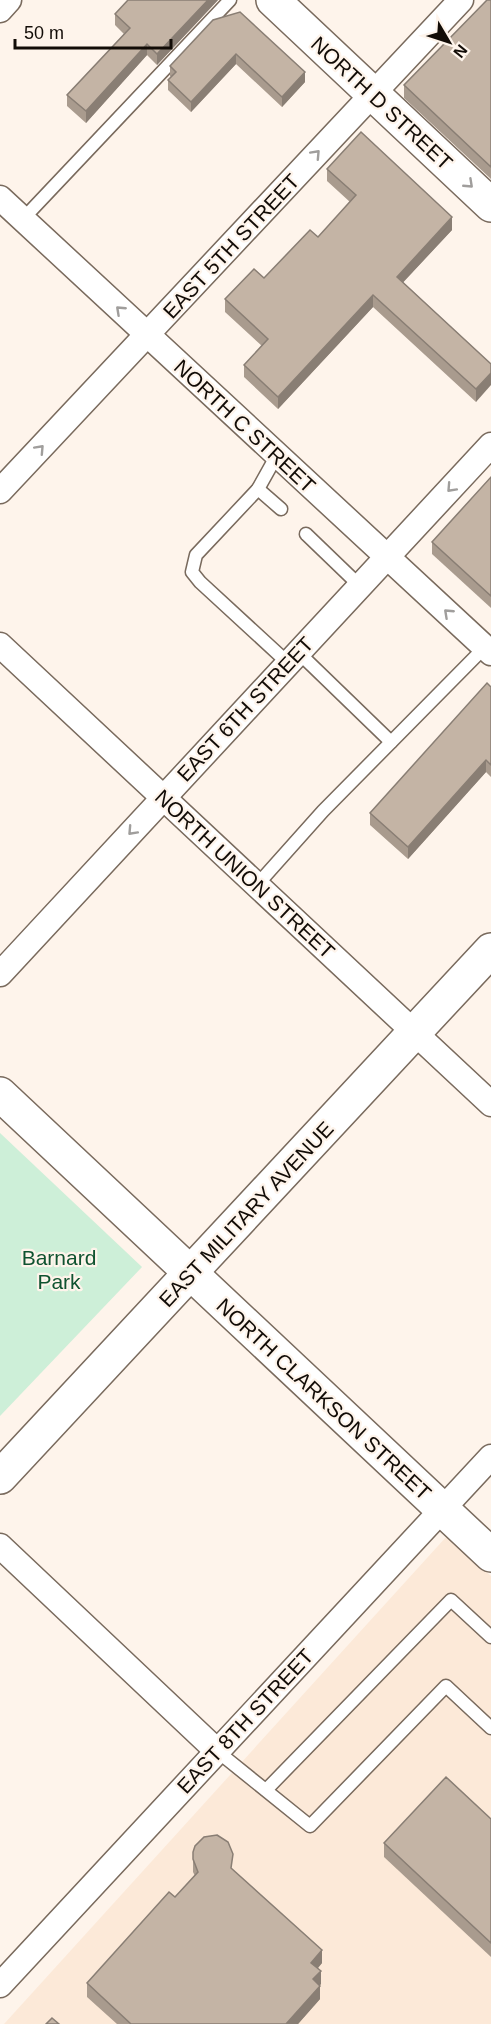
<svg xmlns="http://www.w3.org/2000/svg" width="491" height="2024" viewBox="0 0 491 2024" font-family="Arial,sans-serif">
  <rect width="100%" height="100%" fill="#fef4eb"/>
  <polygon fill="#fce9d8" points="447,1536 491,1576 491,2024 4,2024"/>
  <polygon fill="#cdefd8" points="0,1133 142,1267 0,1416"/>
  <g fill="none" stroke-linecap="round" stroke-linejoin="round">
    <g stroke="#796a5d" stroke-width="15">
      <g id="lane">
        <polyline points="23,219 230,0"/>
        <polyline points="277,455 258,489 196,555 192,572 200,582 288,663"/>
        <polyline points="258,489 281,509"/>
        <polyline points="306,534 360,586"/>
        <polyline points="298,652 391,742"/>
        <polyline points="257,885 323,811 485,647"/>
        <polyline points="217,1751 310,1826 446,1686 491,1728"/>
        <polyline points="266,1790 451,1600 491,1637"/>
      </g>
    </g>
    <g stroke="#796a5d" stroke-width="27">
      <g id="street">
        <polyline points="0,10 9,0"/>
        <polyline points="0,198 491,653"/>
        <polyline points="0,491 461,0"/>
        <polyline points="0,645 491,1104"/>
        <polyline points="0,974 491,445"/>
        <polyline points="0,1546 217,1751"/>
        <polyline points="0,1985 491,1457"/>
      </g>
    </g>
    <g stroke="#796a5d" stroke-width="36">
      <g id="secondary">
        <polyline points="273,0 491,205"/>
        <polyline points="0,1094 491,1555"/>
        <polyline points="0,1477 491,950"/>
      </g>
    </g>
    <use href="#lane" stroke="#fff" stroke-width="12"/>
    <use href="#street" stroke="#fff" stroke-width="24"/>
    <use href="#secondary" stroke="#fff" stroke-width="33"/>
  </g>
  <g fill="#a99b8e">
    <polygon points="218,0 157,65 147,55 86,123 67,106 67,95 124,34 115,25 115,14"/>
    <polygon points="491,0 491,179 404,98 404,85"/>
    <polygon points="213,20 305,82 282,107 236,64 191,112 168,90 168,80 171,77 170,76 170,66"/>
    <polygon points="327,169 452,230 403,282 491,364 476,402 373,307 278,409 244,377 244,365 262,346 225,312 225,299 264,278 318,237 350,202 327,181"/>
    <polygon points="491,477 491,608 432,554 432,542"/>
    <polygon points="491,687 491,777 486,772 408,859 370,825 370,813"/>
    <polygon points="491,1819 491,1957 384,1857 384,1843"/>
    <polygon points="193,1852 233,1870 322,1963 318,1968 321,1984 320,1985 320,1999 298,2024 117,2024 87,1997 87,1983 175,1897 195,1876 193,1872"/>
  </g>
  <g fill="#897e74">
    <polygon points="208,0 218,0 157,65 157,54"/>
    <polygon points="147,44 147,55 86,123 86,111"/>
    <polygon points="236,54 236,64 191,112 191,102"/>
    <polygon points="305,72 305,82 282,107 282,97"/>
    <polygon points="452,217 452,230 397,289 397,277"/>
    <polygon points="373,295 373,307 278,409 278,397"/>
    <polygon points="491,373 491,385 476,402 476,389"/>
    <polygon points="486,760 486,772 408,859 408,847"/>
    <polygon points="322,1950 322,1963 311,1976 311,1963"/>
    <polygon points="321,1971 321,1984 313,1992 313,1979"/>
    <polygon points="320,1986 320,1999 298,2024 286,2024"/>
  </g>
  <g fill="#c4b4a5" stroke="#897e74" stroke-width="1.5">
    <polygon points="128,0 208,0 157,54 147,44 86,111 67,95 130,28 115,14"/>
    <polygon points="487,0 491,0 491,167 404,85"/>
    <polygon points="240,12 305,72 282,97 236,54 191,102 168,80 176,72 170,66 213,20"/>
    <polygon points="361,132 452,217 397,277 491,364 491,373 476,389 373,295 278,397 244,365 268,339 225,299 254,269 264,278 310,230 318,237 356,195 327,169"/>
    <polygon points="491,477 491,596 432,542"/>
    <polygon points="487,683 491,687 491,765 486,760 408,847 370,813"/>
    <polygon points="446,1777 491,1819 491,1943 384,1843"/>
    <polygon points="217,1835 228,1842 233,1854 231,1868 322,1950 311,1963 321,1971 313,1979 320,1986 286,2024 131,2024 87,1983 169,1892 175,1897 198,1872 193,1859 193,1852 195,1846 204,1837"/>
    <polygon points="52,2018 59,2024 46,2024"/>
  </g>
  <defs><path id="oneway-chevron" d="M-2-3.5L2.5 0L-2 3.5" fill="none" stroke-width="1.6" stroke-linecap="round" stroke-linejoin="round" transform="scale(1.5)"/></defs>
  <g stroke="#a09e9c">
    <use href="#oneway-chevron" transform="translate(316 154) rotate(-47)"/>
    <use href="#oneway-chevron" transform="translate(469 184) rotate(43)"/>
    <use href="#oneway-chevron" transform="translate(120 310) rotate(-137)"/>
    <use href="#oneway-chevron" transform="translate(40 449) rotate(-47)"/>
    <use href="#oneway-chevron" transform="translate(451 488) rotate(133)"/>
    <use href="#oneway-chevron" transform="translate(448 613) rotate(-137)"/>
    <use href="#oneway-chevron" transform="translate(132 831) rotate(133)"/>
  </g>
  <g text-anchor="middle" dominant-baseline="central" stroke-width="4.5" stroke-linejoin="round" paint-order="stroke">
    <g font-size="21" fill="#120c07" stroke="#fef4eb">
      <text transform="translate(382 103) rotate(43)">NORTH D STREET</text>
      <text transform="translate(231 246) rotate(-47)">EAST 5TH STREET</text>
      <text transform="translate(245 426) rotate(43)">NORTH C STREET</text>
      <text transform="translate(245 709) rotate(-47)">EAST 6TH STREET</text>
      <text transform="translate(245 874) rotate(43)">NORTH UNION STREET</text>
      <text transform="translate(246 1214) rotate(-47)">EAST MILITARY AVENUE</text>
      <text transform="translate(324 1399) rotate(43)">NORTH CLARKSON STREET</text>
      <text transform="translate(245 1721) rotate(-47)">EAST 8TH STREET</text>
    </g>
    <g font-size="21" fill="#0f5330" stroke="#fef4eb">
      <text x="59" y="1257">Barnard<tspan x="59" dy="24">Park</tspan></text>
    </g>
  </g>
  <g transform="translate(449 42) rotate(129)" stroke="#fef4eb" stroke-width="4.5" paint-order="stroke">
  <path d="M0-4.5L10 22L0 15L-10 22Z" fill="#120c07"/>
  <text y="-9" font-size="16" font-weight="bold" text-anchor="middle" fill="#120c07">N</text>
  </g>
  <path d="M15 39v9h156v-9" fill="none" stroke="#120c07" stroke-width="3"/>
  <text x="24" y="39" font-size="18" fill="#120c07" stroke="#fef4eb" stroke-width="4.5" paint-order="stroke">50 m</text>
</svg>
